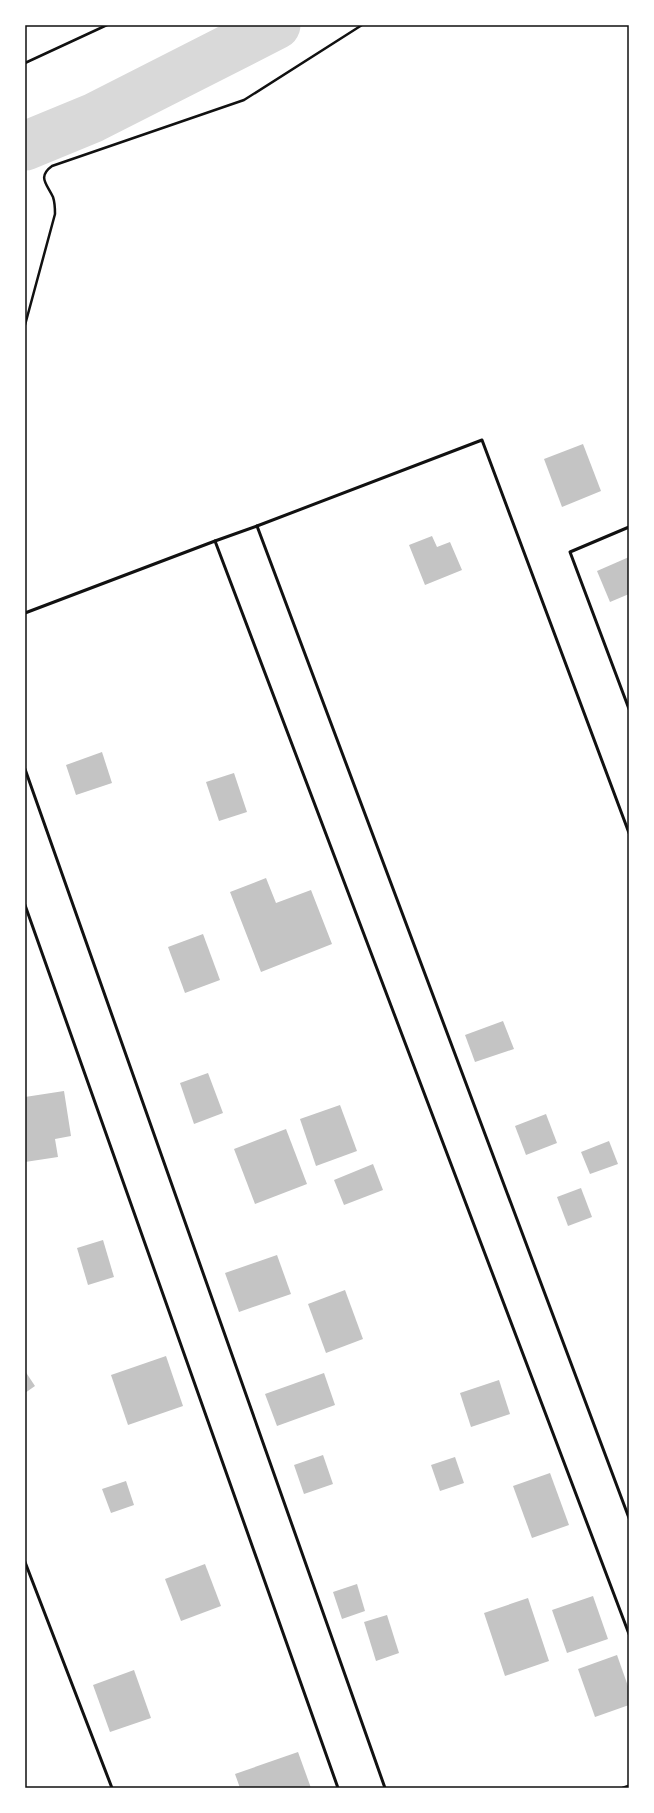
<svg xmlns="http://www.w3.org/2000/svg" width="654" height="1813" viewBox="0 0 654 1813" font-family="'Source Sans 3',sans-serif">
  <rect width="100%" height="100%" fill="#fff"/>
  <g fill="none" stroke-linecap="round" stroke-linejoin="round">
    <polyline stroke="#d9d9d9" stroke-width="49" points="25,146 93,118 276,25"/>
  </g>
  <g fill="#c4c4c4">
    <polygon points="583,444 601,491 562,507 544,459"/>
    <polygon points="432,536 437,547 450,542 462,570 425,585 409,545"/>
    <polygon points="629,557 629,594 610,602 597,571"/>
    <polygon points="102,752 112,783 76,795 66,765"/>
    <polygon points="234,773 247,812 219,821 206,782"/>
    <polygon points="266,878 276,903 311,890 332,944 261,972 230,892"/>
    <polygon points="203,934 220,980 185,993 168,947"/>
    <polygon points="503,1021 514,1049 475,1062 465,1035"/>
    <polygon points="208,1073 223,1113 194,1124 180,1083"/>
    <polygon points="64,1091 71,1136 55,1139 58,1157 25,1162 25,1097"/>
    <polygon points="340,1105 357,1151 316,1166 300,1119"/>
    <polygon points="546,1114 557,1143 526,1155 515,1126"/>
    <polygon points="286,1129 307,1184 255,1204 234,1149"/>
    <polygon points="609,1141 618,1164 590,1174 581,1152"/>
    <polygon points="373,1164 383,1190 344,1205 334,1180"/>
    <polygon points="581,1188 592,1217 568,1226 557,1197"/>
    <polygon points="103,1240 114,1277 88,1285 77,1248"/>
    <polygon points="277,1255 291,1294 239,1312 225,1273"/>
    <polygon points="345,1290 363,1339 326,1353 308,1304"/>
    <polygon points="166,1356 183,1406 128,1425 111,1375"/>
    <polygon points="25,1371 35,1386 25,1393"/>
    <polygon points="324,1373 335,1405 277,1426 265,1394"/>
    <polygon points="499,1380 510,1414 471,1427 460,1393"/>
    <polygon points="323,1455 333,1484 304,1494 294,1465"/>
    <polygon points="455,1457 464,1483 440,1491 431,1465"/>
    <polygon points="550,1473 569,1525 532,1538 513,1486"/>
    <polygon points="126,1481 134,1505 111,1513 102,1489"/>
    <polygon points="205,1564 221,1606 181,1621 165,1579"/>
    <polygon points="357,1584 365,1611 342,1619 333,1592"/>
    <polygon points="593,1596 608,1639 567,1653 552,1610"/>
    <polygon points="528,1598 549,1661 505,1676 484,1613"/>
    <polygon points="387,1615 399,1653 376,1661 364,1622"/>
    <polygon points="617,1655 629,1689 629,1705 595,1717 578,1669"/>
    <polygon points="134,1670 151,1718 110,1732 93,1685"/>
    <polygon points="298,1752 311,1788 240,1788 235,1774"/>
  </g>
  <g fill="none" stroke-linecap="round" stroke-linejoin="round">
    <g stroke="#111" stroke-width="2.5">
      <polyline points="25,63 107,25"/>
      <path d="M 25,325 L 55,214 C 55,208 55,203 53,197 C 47,184 37,177 52,166 L 244,100 L 362,25"/>
    </g>
    <g stroke="#111" stroke-width="3">
      <polyline points="629,527 570,552 629,709"/>
      <polyline points="215,541 257,526"/>
      <polyline points="25,613 215,541 629,1634"/>
      <polyline points="25,769 385,1788"/>
      <polyline points="629,833 482,440 257,526 629,1518"/>
      <polyline points="25,905 338,1788"/>
      <polyline points="25,1562 112,1788"/>
      <polyline points="623,1788 629,1786"/>
    </g>
  </g>
  <rect width="654" height="1813" fill="none" stroke="#ffffff" stroke-width="52"/>
  <rect x="26" y="26" width="602" height="1761" fill="none" stroke="#111" stroke-width="1.5"/>
</svg>
